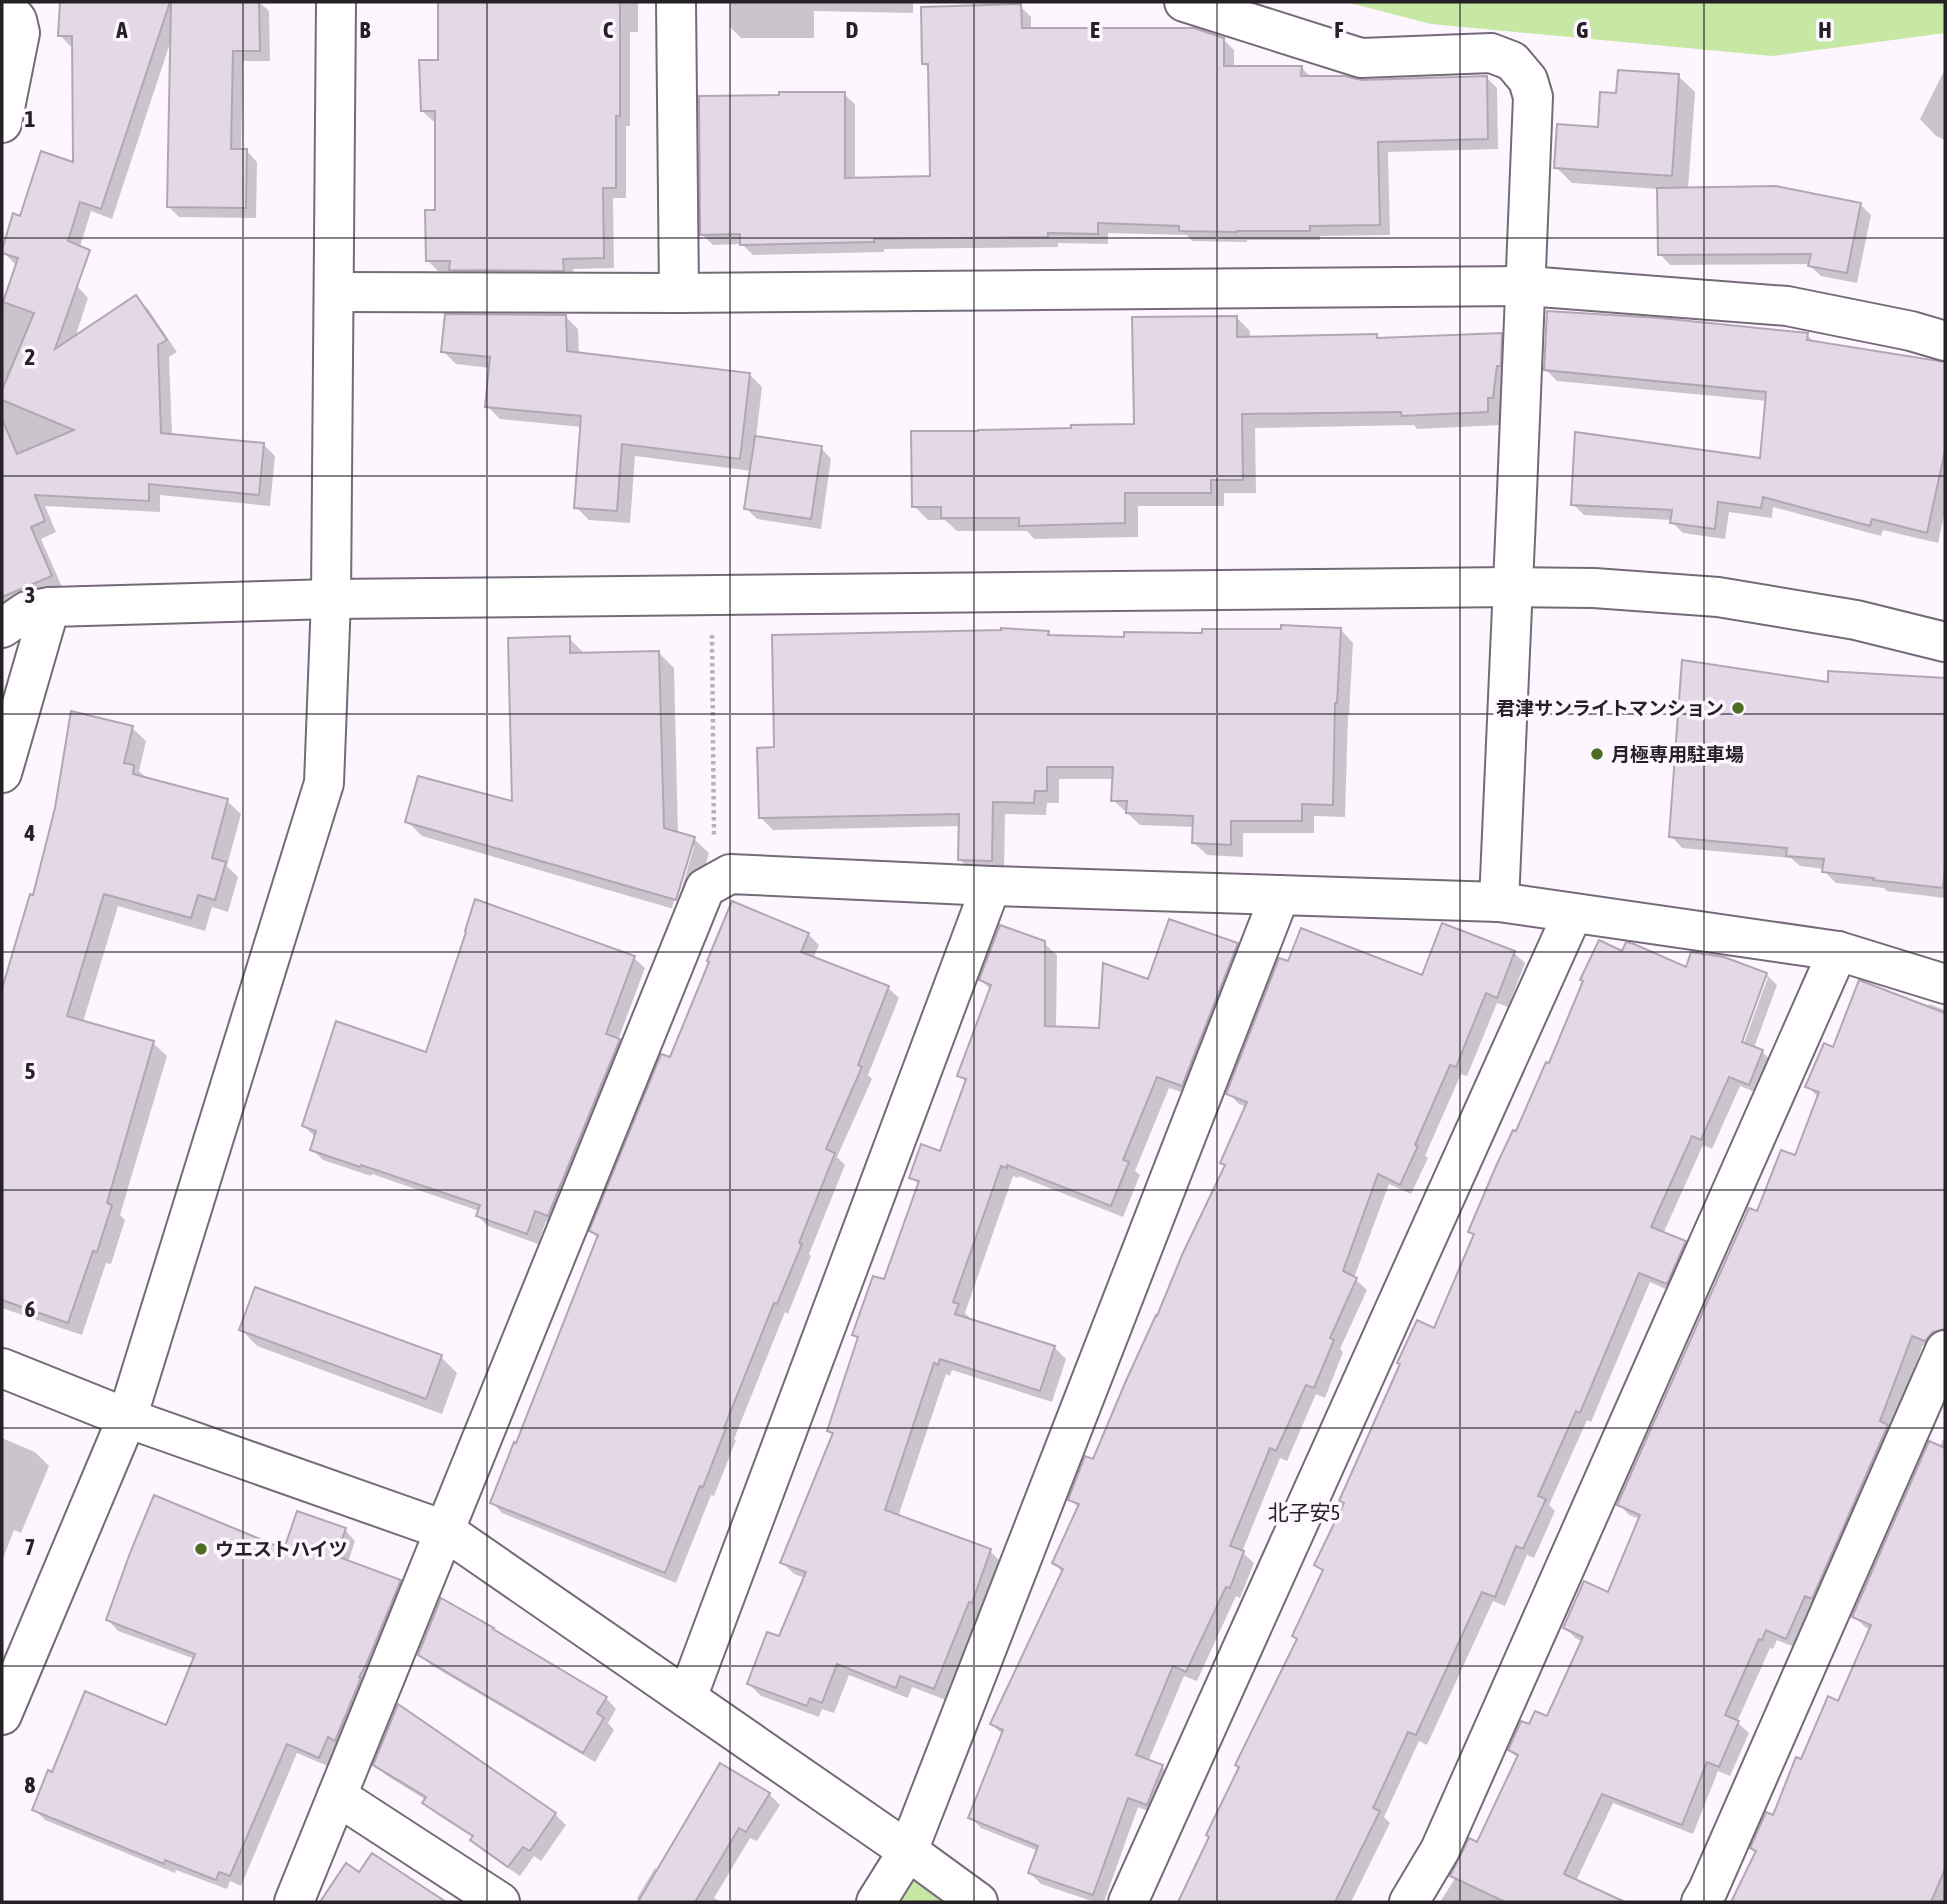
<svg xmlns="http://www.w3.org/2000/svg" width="1947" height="1904" viewBox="0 0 1947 1904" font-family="'Asap Condensed','Noto Sans JP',sans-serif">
  <rect width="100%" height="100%" fill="#fdf6ff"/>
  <g fill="#c7e7a4">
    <polygon points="1346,2 1945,2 1945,33 1772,56 1431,24"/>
    <polygon points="929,1879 957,1902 889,1902 910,1882"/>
  </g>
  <g fill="#0003" fill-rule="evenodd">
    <polygon points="62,2 259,2 269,11 270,61 243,61 241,151 247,151 257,162 256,218 179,217 168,206 171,40 112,219 91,211 70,279 14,263 3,252 21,218 75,165 74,46 70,46 60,35"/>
    <polygon points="440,2 638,2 638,32 630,32 630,126 626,126 626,198 613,198 614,268 573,269 574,281 462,280 452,271 438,271 428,261 436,211 436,121 433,121 422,111 440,61"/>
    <polygon points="730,2 913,2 913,13 814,11 814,38 741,38 730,27"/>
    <polygon points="1020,6 1031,17 1031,30 1223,39 1234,50 1234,67 1301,67 1311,77 1362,82 1486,77 1497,88 1498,149 1388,152 1390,235 1320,236 1320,240 1247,240 1247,242 1192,241 1187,235 1108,233 1108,244 1058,243 1058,247 884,249 884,252 753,255 742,244 713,245 702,234 844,94 855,104 855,179 932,177 930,69 924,63"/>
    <polygon points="1945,69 1945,140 1936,136 1920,119"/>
    <polygon points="1678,76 1695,92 1688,189 1860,204 1871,215 1857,283 1821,276 1810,266 1811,264 1670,265 1660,254 1659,189 1572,183 1556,167 1599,129 1617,95"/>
    <polygon points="46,276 77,286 88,298 75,338 136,297 148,309 177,352 169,357 172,435 263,444 275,456 270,506 160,495 160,512 45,506 56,532 41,539 62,587 2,614 2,303"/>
    <polygon points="565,316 578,329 579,354 749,374 762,387 756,438 821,448 831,459 821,529 757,519 746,508 752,471 635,456 630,523 589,520 576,507 582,427 500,419 487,406 491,368 456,364 443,351"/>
    <polygon points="1236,317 1250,331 1250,338 1376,336 1380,339 1501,334 1515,348 1507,411 1501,411 1501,425 1417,429 1414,425 1255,428 1256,493 1224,493 1224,506 1138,506 1138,537 1034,539 1027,531 957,531 945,520 928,520 914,506 980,433 1136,426"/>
    <polygon points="1807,335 1815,343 1918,358 1945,364 1945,511 1938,543 1883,530 1881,536 1773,507 1772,518 1729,512 1725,539 1683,533 1672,522 1672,520 1584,515 1573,504 1761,460 1767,401 1557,381 1546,370"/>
    <polygon points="1341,630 1353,643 1349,715 1348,715 1345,817 1314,816 1314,833 1243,833 1243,857 1207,855 1194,843 1194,827 1140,825 1113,800 1114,779 1059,779 1059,803 1047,803 1046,815 1005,814 1004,873 972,872 960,859 961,826 773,830 761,818 776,749 1048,632 1053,637 1125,639"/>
    <path d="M 569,638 L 584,653 L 659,653 L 674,668 L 678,834 L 694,839 L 709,853 L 691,914 L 422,836 L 407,821 L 514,803 ZM 690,846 L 694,846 L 676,909 L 672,908 Z"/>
    <polygon points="1900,676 1945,680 1945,898 1887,891 1884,888 1836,883 1824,871 1824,869 1800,866 1791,858 1682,848 1671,836 1829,684"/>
    <polygon points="132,728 146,741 139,771 147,779 227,801 241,814 227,866 238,877 228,912 212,907 205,931 118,906 83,1022 153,1043 167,1056 120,1215 125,1220 111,1264 106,1263 82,1335 2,1308 2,991 34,897"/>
    <polygon points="808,934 819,945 813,959 888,988 899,998 868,1075 872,1079 837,1157 845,1165 809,1254 811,1256 788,1314 785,1312 734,1439 736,1440 714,1496 711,1495 676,1583 502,1513 492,1502 517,1445 598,1238 591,1231 670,1059"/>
    <polygon points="1044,943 1057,955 1056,1028 1101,1030 1149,982 1237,945 1249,957 1194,1096 1169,1088 1135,1171 1140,1175 1123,1217 1019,1176 1019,1178 1013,1176 965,1313 970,1318 969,1320 1054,1347 1066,1359 1052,1402 952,1370 950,1376 946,1374 898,1517 990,1551 1002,1563 946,1700 912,1687 908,1698 849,1675 834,1713 822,1709 819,1717 761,1696 749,1684 780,1639 805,1578 794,1574 782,1562 834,1436 829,1431 859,1340 854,1335 885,1282 919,1185 911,1177 941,1153 966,1082 959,1075 991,990 981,980"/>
    <polygon points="1514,953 1525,963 1508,1007 1497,1003 1467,1076 1461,1074 1425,1156 1428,1158 1411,1194 1389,1184 1354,1278 1367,1290 1340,1349 1343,1352 1325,1398 1316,1394 1287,1461 1280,1458 1242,1552 1254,1563 1240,1598 1236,1596 1197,1681 1184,1676 1148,1762 1162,1767 1172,1778 1158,1815 1138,1807 1104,1902 1095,1902 1041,1884 1030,1873 1038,1851 981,1828 970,1817 1003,1735 992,1724 1063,1573 1054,1563 1079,1508 1070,1499 1094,1461 1226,1167 1222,1162 1247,1107 1239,1104 1228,1093 1289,963 1423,977"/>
    <path d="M 1623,953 L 1687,970 L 1766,974 L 1777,985 L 1754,1048 L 1762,1051 L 1772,1062 L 1760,1094 L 1740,1086 L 1712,1149 L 1703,1145 L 1663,1234 L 1685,1243 L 1695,1253 L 1677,1294 L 1650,1282 L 1591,1422 L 1587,1420 L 1549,1505 L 1555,1511 L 1534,1558 L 1527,1555 L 1505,1606 L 1493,1601 L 1427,1745 L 1419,1741 L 1384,1817 L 1390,1823 L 1351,1902 L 1179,1902 L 1298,1640 L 1294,1636 L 1324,1573 L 1316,1565 L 1345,1505 L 1341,1501 L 1435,1330 L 1475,1236 L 1470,1232 L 1550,1066 ZM 1764,977 L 1768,977 L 1741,1051 L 1738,1050 Z"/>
    <polygon points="634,958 645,968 618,1040 630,1051 559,1226 546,1221 538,1244 488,1226 478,1216 479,1211 372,1174 371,1176 323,1160 312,1149 315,1137 304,1126 427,1054"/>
    <polygon points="1929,1004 1945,1010 1945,1319 1933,1349 1923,1345 1891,1430 1797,1648 1777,1640 1773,1649 1770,1648 1737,1722 1749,1733 1730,1776 1718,1771 1693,1834 1613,1803 1576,1881 1620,1902 1440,1902 1477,1844 1518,1758 1510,1750 1530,1726 1548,1719 1582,1641 1575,1638 1565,1627 1609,1595 1640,1519 1629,1515 1619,1504 1758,1213 1796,1157 1819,1098 1808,1087 1834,1049 1927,1008"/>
    <polygon points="241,1329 441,1357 457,1373 442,1414 257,1346"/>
    <polygon points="1945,1436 1945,1902 1733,1902 1757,1852 1753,1848 1774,1817 1802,1761 1839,1703 1871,1630 1865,1627 1854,1616"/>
    <polygon points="2,1438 35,1452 49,1466 21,1533 14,1530 2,1561"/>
    <polygon points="345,1530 355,1541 348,1562 400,1582 410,1593 330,1767 297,1753 241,1886 230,1881 227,1889 176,1870 175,1873 45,1820 34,1809 53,1774 167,1727 195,1659 118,1631 108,1620 285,1551"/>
    <polygon points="420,1654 606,1698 616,1709 608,1723 614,1730 595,1762 431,1665"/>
    <polygon points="375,1764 555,1814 566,1825 541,1861 534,1856 520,1876 483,1851 473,1840 474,1838 435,1813 425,1802 426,1800 386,1775"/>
    <polygon points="769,1794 780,1805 757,1841 750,1838 714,1898 721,1902 641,1902 637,1898 655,1868 659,1870"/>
    <polygon points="346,1866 359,1874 427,1896 437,1902 322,1902"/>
  </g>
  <g fill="#e4d7e6" stroke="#b2a6b4" stroke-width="2">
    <polygon points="60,2 170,2 101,209 80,202 68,241 90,250 55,349 136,295 167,340 158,345 161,433 264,443 259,495 149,484 149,501 35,495 45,521 31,527 52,576 2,597 2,419 17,454 74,430 2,400 2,390 34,313 3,302 18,258 2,253 2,250 13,213 20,216 41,151 73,162 72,36 58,36"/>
    <polygon points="171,2 259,2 260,51 233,51 231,149 247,149 246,208 167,207"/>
    <polygon points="438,2 620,2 620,116 616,116 616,188 603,188 604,258 563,259 564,271 449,270 450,261 426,261 425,210 435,210 435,111 421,111 419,60 438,60"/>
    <polygon points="1021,4 1022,28 1194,28 1224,38 1224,66 1302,66 1301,76 1344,76 1362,80 1487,76 1488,139 1378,142 1380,225 1310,226 1310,231 1237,231 1237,232 1179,231 1179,226 1098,223 1098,234 1048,233 1048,237 874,239 874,242 740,245 740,234 700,235 699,96 779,95 779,92 845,92 845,178 930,176 928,64 922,64 921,7"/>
    <polygon points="1618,70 1679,74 1672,176 1554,168 1557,124 1598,127 1600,92 1616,93"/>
    <polygon points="1776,186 1861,203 1847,273 1808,266 1811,254 1658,255 1657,188"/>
    <polygon points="1547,311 1660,318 1808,333 1807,340 1945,362 1945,451 1927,533 1872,519 1870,526 1763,497 1761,508 1718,502 1715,529 1670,523 1672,510 1571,505 1575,432 1760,458 1766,392 1544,370"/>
    <polygon points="445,314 566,315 567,351 750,373 740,459 622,444 617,511 574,508 581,416 485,407 490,357 441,352"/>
    <polygon points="1237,316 1237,337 1377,334 1377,338 1502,333 1501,366 1497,366 1493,398 1488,398 1488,412 1402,416 1401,412 1242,414 1243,480 1211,480 1211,493 1125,493 1125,523 1019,526 1019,518 941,518 941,507 912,507 911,431 978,431 978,430 1071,428 1071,425 1134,424 1132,317"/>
    <polygon points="755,436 822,446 811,519 744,509"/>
    <polygon points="1281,625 1341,628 1337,703 1335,703 1333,805 1302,804 1302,821 1231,821 1231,845 1192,843 1193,816 1126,813 1127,801 1111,801 1113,767 1047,767 1047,791 1035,791 1034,803 993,802 992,861 958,860 959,814 759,818 757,748 774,747 772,635 1001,630 1001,628 1049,631 1048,635 1124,637 1124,632 1202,633 1202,629 1281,629"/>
    <polygon points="570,636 570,653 659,651 664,828 695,837 676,900 405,822 418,776 512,801 508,638"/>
    <polygon points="1682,660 1828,682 1828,671 1945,678 1945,869 1943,888 1873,880 1874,878 1822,872 1824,859 1786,856 1787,848 1669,837"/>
    <polygon points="71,711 133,726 124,763 134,765 133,774 228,799 212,858 226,862 215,900 198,895 191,918 104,894 67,1016 154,1041 107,1203 112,1205 97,1252 93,1251 68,1323 2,1300 2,989 30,894 33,895 55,808"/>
    <polygon points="475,899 635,956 606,1034 620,1039 548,1216 535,1211 527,1234 476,1216 480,1205 361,1165 360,1167 310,1150 316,1131 302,1126 336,1021 426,1052 466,932 465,931"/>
    <polygon points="732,901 809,933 801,952 889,986 858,1065 862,1067 826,1149 835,1153 799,1243 802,1244 777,1304 774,1303 724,1428 726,1428 703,1487 700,1486 665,1573 490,1503 514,1442 516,1443 598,1235 589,1231 661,1054 670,1057 709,962 707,961"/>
    <polygon points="1169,919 1238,943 1182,1086 1157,1077 1123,1160 1129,1162 1111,1206 1007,1165 1007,1168 1001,1166 953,1302 959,1304 955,1314 1055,1346 1040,1391 940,1359 938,1365 934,1363 885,1510 991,1549 972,1603 969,1602 934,1689 900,1676 896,1688 837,1664 822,1703 810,1698 807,1706 747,1684 767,1632 779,1636 806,1572 780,1563 833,1433 827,1431 858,1337 852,1335 873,1276 884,1279 919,1181 909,1178 921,1144 940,1151 966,1079 957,1076 991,985 979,980 1000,925 1045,941 1045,1026 1099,1028 1103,963 1148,979"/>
    <polygon points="1442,923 1515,951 1497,998 1486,993 1456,1067 1450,1065 1415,1145 1418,1146 1400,1185 1378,1174 1343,1271 1357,1278 1330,1338 1334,1340 1314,1388 1306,1385 1276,1451 1270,1448 1230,1546 1244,1551 1230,1588 1226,1587 1186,1672 1173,1666 1136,1755 1163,1765 1147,1805 1128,1798 1093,1895 1028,1873 1038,1846 968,1818 1003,1730 990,1724 1063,1569 1052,1563 1079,1504 1068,1500 1085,1456 1093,1459 1125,1383 1156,1315 1157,1316 1182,1255 1225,1165 1220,1163 1247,1102 1226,1094 1279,958 1288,961 1301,928 1422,975"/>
    <polygon points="1599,940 1622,951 1626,942 1634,944 1686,967 1691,952 1724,957 1767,973 1742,1042 1763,1050 1749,1085 1729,1077 1701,1140 1692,1136 1651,1227 1686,1241 1667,1284 1639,1273 1580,1413 1576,1411 1538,1496 1546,1499 1523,1549 1516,1546 1495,1597 1482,1592 1416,1735 1408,1732 1373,1808 1380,1811 1335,1902 1178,1902 1209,1837 1206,1835 1239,1767 1235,1765 1297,1639 1292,1636 1323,1570 1314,1565 1344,1503 1339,1501 1400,1364 1397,1363 1417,1320 1434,1328 1474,1234 1468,1232 1496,1166 1513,1130 1516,1131 1546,1062 1549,1063 1583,981 1580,980"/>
    <polygon points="1859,980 1945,1013 1945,1329 1933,1332 1925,1341 1912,1336 1880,1421 1888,1425 1812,1599 1805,1596 1786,1639 1766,1630 1762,1640 1759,1639 1725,1715 1739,1721 1719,1767 1707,1762 1682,1825 1602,1794 1564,1874 1625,1902 1505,1902 1450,1876 1469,1838 1477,1842 1518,1755 1508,1750 1521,1721 1529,1724 1535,1711 1547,1716 1583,1637 1563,1628 1584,1581 1608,1592 1640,1515 1617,1505 1749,1208 1757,1211 1781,1150 1795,1155 1819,1092 1805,1087 1824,1043 1833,1047"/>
    <polygon points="255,1287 442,1355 426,1399 239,1330"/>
    <polygon points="1929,1441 1945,1448 1945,1869 1931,1902 1731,1902 1756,1851 1750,1848 1766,1812 1773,1815 1796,1757 1801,1759 1828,1696 1838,1701 1871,1625 1852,1617"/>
    <polygon points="154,1495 284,1549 297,1511 346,1528 336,1556 401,1580 366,1665 359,1677 361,1678 335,1741 328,1737 319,1758 287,1744 230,1876 219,1872 216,1880 165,1860 164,1864 32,1810 48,1770 52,1772 85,1691 166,1725 195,1654 106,1620 130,1553"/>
    <polygon points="441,1598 494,1628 493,1629 607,1697 597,1713 604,1718 583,1753 418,1655"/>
    <polygon points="398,1704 556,1813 530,1851 523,1847 508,1867 470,1840 473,1836 422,1803 426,1797 373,1765"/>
    <polygon points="720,1763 770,1793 746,1832 739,1828 695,1902 638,1902"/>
    <polygon points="372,1853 446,1902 320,1902 346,1863 359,1872"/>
  </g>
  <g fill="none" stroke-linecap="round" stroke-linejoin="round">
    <g stroke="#756a77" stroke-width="42">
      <g id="minor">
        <polyline points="676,2 679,293"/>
        <path d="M 1184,2 L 1361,58 L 1491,53 L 1512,61 L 1528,80 L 1533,97 C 1524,365 1510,634 1499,902"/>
        <polyline points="2,13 11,13 17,20 20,33 2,123"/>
        <polyline points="334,292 679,293 1527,286 1787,306 1911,331 1945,341"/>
        <polyline points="2,628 27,611 50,607 331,599 1512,587 1594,588 1718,597 1856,620 1945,642"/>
        <polyline points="2,773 50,607"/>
        <polyline points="2,1368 127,1418 444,1530 908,1851 978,1902"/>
        <polyline points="687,1698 991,886"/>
        <polyline points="2,1715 127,1418 324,783 331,599 336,2"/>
        <polyline points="337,1796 500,1902"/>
        <polyline points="294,1902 705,888 730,874 991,886 1499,902 1838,951 1945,984"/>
        <polyline points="876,1902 908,1851 1280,895"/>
        <polyline points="1128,1902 1573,913"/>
        <polyline points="1409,1902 1440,1850 1838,951"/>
        <polyline points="1701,1902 1708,1890 1945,1350"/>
      </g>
    </g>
    <polyline stroke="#b7b1b9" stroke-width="4.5" stroke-dasharray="3.5 3.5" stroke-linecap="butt" points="712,635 714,836"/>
    <use href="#minor" stroke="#fff" stroke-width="38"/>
  </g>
  <path fill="none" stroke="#252126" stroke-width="2" stroke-opacity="0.55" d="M 243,2 L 243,1902M 487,2 L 487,1902M 730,2 L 730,1902M 974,2 L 974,1902M 1217,2 L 1217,1902M 1460,2 L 1460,1902M 1704,2 L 1704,1902M 2,238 L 1945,238M 2,476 L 1945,476M 2,714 L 1945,714M 2,952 L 1945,952M 2,1190 L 1945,1190M 2,1428 L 1945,1428M 2,1666 L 1945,1666"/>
  <g fill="#4f6e23" stroke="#fdf6ff" stroke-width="2.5">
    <circle cx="1738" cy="708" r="7"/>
    <circle cx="1597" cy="754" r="7"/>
    <circle cx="201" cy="1549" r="7"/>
  </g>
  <g text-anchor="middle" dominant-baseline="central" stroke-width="7" stroke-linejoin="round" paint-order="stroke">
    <g font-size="19" font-weight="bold" fill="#252126" stroke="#fdf6ff" text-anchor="start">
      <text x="1724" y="708" text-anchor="end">君津サンライトマンション</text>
      <text x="1611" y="754">月極専用駐車場</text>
      <text x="215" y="1549">ウエストハイツ</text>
    </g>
    <g font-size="21" fill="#252126" stroke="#fdf6ff">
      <text x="1304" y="1512">北子安5</text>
    </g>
  </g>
  <g font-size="23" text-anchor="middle" font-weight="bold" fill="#252126" stroke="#fdf6ff" stroke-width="7" stroke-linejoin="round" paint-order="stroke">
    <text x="122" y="38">A</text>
    <text x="365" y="38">B</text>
    <text x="608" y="38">C</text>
    <text x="852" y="38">D</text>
    <text x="1095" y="38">E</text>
    <text x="1339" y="38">F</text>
    <text x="1582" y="38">G</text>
    <text x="1825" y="38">H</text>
    <text x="30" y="127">1</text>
    <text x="30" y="365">2</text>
    <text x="30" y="603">3</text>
    <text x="30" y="841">4</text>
    <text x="30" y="1079">5</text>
    <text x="30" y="1317">6</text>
    <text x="30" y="1555">7</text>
    <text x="30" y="1793">8</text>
  </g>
  <rect width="1947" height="1904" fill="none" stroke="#252126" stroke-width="7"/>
</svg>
